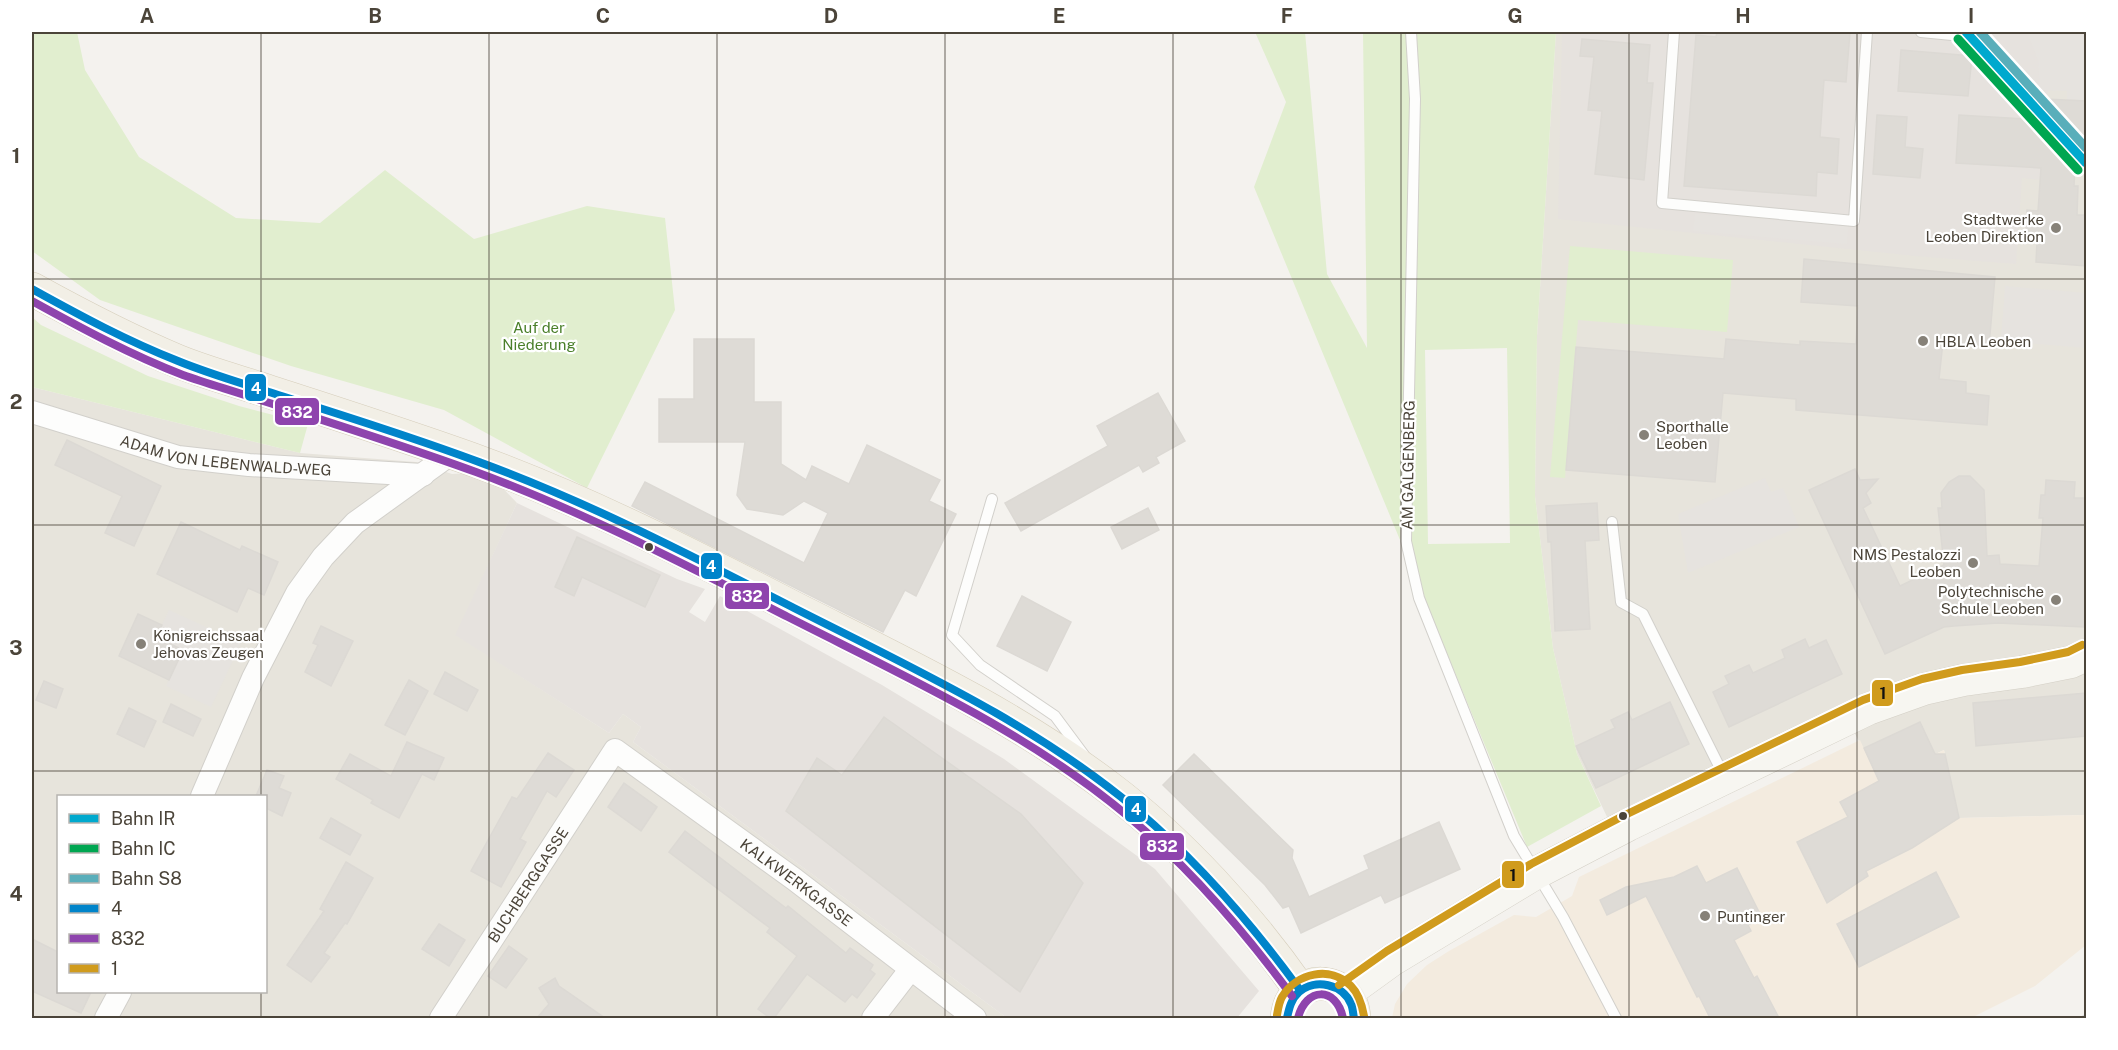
<svg xmlns="http://www.w3.org/2000/svg" width="2118" height="1050" viewBox="0 0 2118 1050" font-family="'Public Sans',sans-serif">
  <rect width="100%" height="100%" fill="#f4f2ee"/>
  <g fill="#e7e4dc" fill-rule="evenodd">
    <polygon points="1556,32 2086,32 2086,815 1959,818 1944,750 1879,781 1843,710 1609,821 1577,754 1553,648 1535,496 1537,336"/>
    <path d="M 32,387 L 300,453 L 416,462 L 452,474 L 469,473 L 497,482 L 517,503 L 456,635 L 609,733 L 623,714 L 641,727 L 633,742 L 1007,1018 L 32,1018 ZM 58,796 L 266,796 L 266,992 L 58,992 Z"/>
  </g>
  <polygon fill="#f3ebdf" points="1860,740 1879,781 1944,750 1959,818 2086,815 2086,945 2035,986 1971,1018 1392,1018 1395,1004 1407,984 1427,965 1449,951 1514,915 1536,917 1572,896 1579,877"/>
  <g fill="#e6e2de">
    <polygon points="1562,32 2044,32 2049,90 2045,98 2041,180 2022,178 2016,264 1915,256 1558,219"/>
    <polygon points="517,503 677,579 705,589 689,612 705,622 720,596 882,685 1004,759 1155,869 1259,991 1237,1018 1007,1018 633,742 641,727 623,714 609,733 455,635"/>
  </g>
  <g fill="#e1eecf" fill-rule="evenodd">
    <polygon points="32,32 77,32 85,70 139,157 236,218 320,223 385,170 474,239 587,206 665,218 675,310 587,488 444,410 291,366 100,300 32,251"/>
    <path d="M 1255,32 L 1305,32 L 1327,274 L 1367,348 L 1363,32 L 1556,32 L 1537,336 L 1535,496 L 1553,648 L 1577,754 L 1601,806 L 1527,847 L 1254,187 L 1286,102 ZM 1507,348 L 1510,543 L 1428,544 L 1425,350 Z"/>
    <polygon points="1570,246 1733,260 1727,332 1578,320 1565,478 1550,477"/>
    <polygon points="32,317 41,325 148,376 239,406 308,424 300,453 32,387"/>
  </g>
  <g fill="#e6e3df">
    <polygon points="2027,32 2086,32 2086,101 2067,100 2067,91 2040,90 2038,60"/>
    <polygon points="1695,214 1848,226 1847,244 1693,231"/>
    <polygon points="2005,286 2086,293 2086,348 2001,341"/>
    <polygon points="1765,478 1771,492 1783,488 1799,527 1688,573 1678,514"/>
    <polygon points="169,610 241,643 211,707 166,686 183,650 156,637"/>
  </g>
  <g fill="#dedbd6" stroke="#dcd9d4" stroke-width="1.5">
    <polygon points="1717,32 1850,32 1846,82 1824,80 1820,137 1839,139 1837,174 1817,172 1816,196 1684,186 1696,35 1716,37"/>
    <polygon points="1582,39 1650,45 1647,83 1653,83 1644,180 1595,174 1602,111 1588,110 1594,57 1580,56"/>
    <polygon points="1901,50 1972,56 1968,96 1898,91"/>
    <polygon points="2045,99 2086,101 2086,140 2076,140 2074,186 2078,186 2077,215 2086,215 2086,266 2036,262 2037,242 2025,242 2027,210 2038,211 2041,168 1956,163 1959,115 2044,120"/>
    <polygon points="1877,115 1907,117 1905,147 1923,149 1920,178 1873,174"/>
    <polygon points="1804,259 1995,277 1989,346 1943,342 1939,379 1966,382 1966,393 1989,396 1987,425 1796,410 1796,399 1723,393 1715,482 1566,470 1576,347 1724,359 1726,339 1800,345 1800,341 1856,344 1858,306 1801,302"/>
    <polygon points="694,339 754,339 754,402 781,402 781,464 806,480 812,466 849,484 867,445 940,480 929,501 956,514 916,596 905,590 883,632 632,506 645,482 804,563 828,513 804,501 783,515 747,509 737,495 745,442 659,442 659,399 694,399"/>
    <polygon points="1158,393 1185,441 1156,457 1159,463 1143,472 1139,465 1021,531 1005,503 1108,446 1097,426"/>
    <polygon points="67,440 161,486 134,546 105,533 122,496 55,465"/>
    <polygon points="1855,469 1860,480 1878,479 1866,493 1871,503 1863,508 1900,586 1944,565 1938,508 1942,508 1941,493 1949,482 1959,476 1970,476 1984,490 1987,556 1999,555 2000,564 2039,566 2043,518 2039,518 2041,495 2045,495 2046,480 2075,482 2074,498 2086,498 2086,593 2084,627 1998,623 1954,626 1944,627 1885,654 1809,490"/>
    <polygon points="1597,503 1599,540 1585,541 1590,629 1555,631 1551,542 1548,542 1546,506"/>
    <polygon points="1148,508 1159,530 1122,549 1111,527"/>
    <polygon points="181,522 240,550 242,546 278,562 264,595 248,588 237,612 157,574"/>
    <polygon points="577,537 660,575 645,607 582,577 574,596 555,587"/>
    <polygon points="1022,596 1071,622 1047,671 997,646"/>
    <polygon points="138,614 162,625 156,637 183,650 169,680 119,656"/>
    <polygon points="321,626 353,641 331,686 305,672 318,645 313,643"/>
    <polygon points="1805,639 1809,648 1826,640 1842,674 1729,727 1713,692 1729,684 1725,676 1749,665 1753,673 1785,658 1782,650"/>
    <polygon points="445,672 478,690 467,711 434,694"/>
    <polygon points="409,680 428,691 405,735 385,725"/>
    <polygon points="44,681 63,689 56,708 36,700"/>
    <polygon points="2086,693 2086,736 1976,746 1973,703"/>
    <polygon points="1670,702 1689,744 1596,788 1576,746 1615,728 1611,720 1628,712 1632,720"/>
    <polygon points="171,704 201,719 193,736 163,722"/>
    <polygon points="129,708 156,721 144,747 117,734"/>
    <polygon points="884,717 1021,814 1083,883 1020,992 786,811 817,758 842,775"/>
    <polygon points="1920,722 1935,754 1945,754 1959,818 1912,848 1866,871 1868,876 1827,903 1797,842 1848,817 1840,802 1879,781 1864,748"/>
    <polygon points="407,742 444,758 434,780 422,774 399,818 371,803 373,800 336,779 350,754 391,776"/>
    <polygon points="548,753 574,770 556,797 547,791 520,839 526,842 501,887 471,871 512,797 517,799"/>
    <polygon points="1194,754 1293,850 1292,858 1309,897 1369,869 1364,856 1439,822 1460,869 1385,903 1381,895 1301,933 1289,906 1283,908 1265,885 1163,785"/>
    <polygon points="267,770 284,776 279,788 291,793 282,816 266,808 266,796 256,796"/>
    <polygon points="624,783 657,807 641,831 608,807"/>
    <polygon points="331,818 361,835 350,855 320,838"/>
    <polygon points="685,831 786,908 788,906 846,953 850,948 873,965 870,970 875,974 857,998 852,994 845,1002 807,974 774,1018 770,1018 758,1009 797,956 767,932 770,928 669,852"/>
    <polygon points="346,862 373,878 347,924 345,923 324,953 330,957 311,982 287,965 324,911 320,909"/>
    <polygon points="1697,866 1706,883 1737,868 1762,918 1748,925 1751,931 1734,940 1754,978 1757,976 1779,1018 1710,1018 1699,996 1697,997 1646,896 1607,915 1600,900 1626,887 1674,877"/>
    <polygon points="1936,872 1959,917 1859,967 1837,924"/>
    <polygon points="439,924 465,940 449,966 422,949"/>
    <polygon points="32,939 58,952 58,992 91,992 81,1013 32,991"/>
    <polygon points="509,946 527,959 506,988 488,976"/>
    <polygon points="555,978 559,986 605,1018 537,1018 549,1004 539,988"/>
  </g>
  <g fill="none" stroke-linecap="round" stroke-linejoin="round">
    <g stroke="#d2d0cb" stroke-width="12">
      <g id="service">
        <polyline points="1411,32 1415,99 1406,541 1419,598 1514,836 1563,917 1616,1018"/>
        <polyline points="1674,32 1662,203 1854,221 1867,32"/>
        <polyline points="1921,32 1952,35 1956,32"/>
        <polyline points="1973,32 2030,90"/>
        <polyline points="992,499 952,635 980,665 1055,716 1084,755"/>
        <polyline points="1612,522 1621,602 1643,614 1724,776"/>
      </g>
    </g>
    <g stroke="#d2d0cb" stroke-width="24">
      <g id="minor">
        <path id="s1" d="M 32,412 L 178,457 L 249,465 L 423,475"/>
        <polyline points="202,796 253,678 297,593 323,557 355,523 452,453"/>
        <polyline points="106,1018 120,992"/>
        <path id="s2" d="M 441,1018 L 615,750 L 794,879 L 975,1018"/>
        <polyline points="873,1018 910,970"/>
      </g>
    </g>
    <g stroke="#d3cfc5" stroke-width="33">
      <polyline id="secondary" points="1345,994 1392,960 1536,873 1628,825 1868,709 1924,689 1964,680 2022,672 2071,662 2086,655"/>
    </g>
    <g stroke="#d6cebb" stroke-width="34">
      <g id="primary">
        <path d="M 32,289 C 79,315 127,340 177,361 C 204,372 233,380 261,389 C 334,413 407,436 479,462 C 588,502 691,555 794,608 C 901,662 1012,714 1108,787 C 1180,841 1249,917 1300,990"/>
        <path d="M 1287,1018 C 1291,972 1352,973 1354,1018"/>
      </g>
    </g>
    <use href="#service" stroke="#fdfdfc" stroke-width="10"/>
    <use href="#minor" stroke="#fdfdfc" stroke-width="22"/>
    <use href="#secondary" stroke="#f7f6f1" stroke-width="32"/>
    <use href="#primary" stroke="#f2efe6" stroke-width="33"/>
    <g stroke="#dbdbda" stroke-width="7">
      <polyline id="rail" points="2085,1018 2086,1018"/>
    </g>
    <use href="#rail" stroke="#fff" stroke-width="4.5" stroke-dasharray="14" stroke-linecap="butt"/>
    <g stroke="#fff" stroke-width="12">
      <g id="bus-1">
        <path d="M 32,289 C 79,315 127,341 178,361 C 207,373 238,382 269,392 C 339,414 410,436 479,462 C 588,502 690,555 794,608 C 912,668 1035,724 1137,810 C 1199,863 1252,924 1300,990"/>
        <path d="M 1287,1018 C 1289,1009 1291,999 1299,992 C 1315,978 1343,984 1351,1004 C 1353,1008 1353,1014 1354,1018"/>
      </g>
    </g>
    <g stroke="#fff" stroke-width="12">
      <g id="bus-2">
        <path d="M 32,301 C 81,328 131,355 183,375 C 208,384 234,391 260,400 C 332,423 405,446 476,472 C 584,512 686,565 788,617 C 906,677 1028,732 1129,817 C 1191,869 1244,931 1292,996"/>
        <path d="M 1298,1018 C 1306,987 1336,986 1343,1018"/>
      </g>
    </g>
    <g stroke="#fff" stroke-width="12">
      <g id="bus-3">
        <polyline points="1339,985 1387,951 1531,864 1623,816 1863,700 1922,679 1962,670 2020,662 2068,652 2082,645"/>
        <path d="M 1277,1015 C 1278,1009 1279,1002 1282,997 C 1296,973 1331,965 1351,986 C 1359,994 1362,1005 1364,1016"/>
      </g>
    </g>
    <use href="#bus-1" stroke="#0084ca" stroke-width="8"/>
    <use href="#bus-2" stroke="#8e44ad" stroke-width="8"/>
    <use href="#bus-3" stroke="#d09b1d" stroke-width="8"/>
    <g stroke="#fff" stroke-width="14">
      <polyline id="rail-1" points="1966,32 2086,163"/>
    </g>
    <g stroke="#fff" stroke-width="14">
      <polyline id="rail-2" points="1958,39 2078,170"/>
    </g>
    <g stroke="#fff" stroke-width="14">
      <polyline id="rail-3" points="1980,32 2086,148"/>
    </g>
    <use href="#rail-1" stroke="#00a9ce" stroke-width="9"/>
    <use href="#rail-2" stroke="#00a651" stroke-width="9"/>
    <use href="#rail-3" stroke="#59aeba" stroke-width="9"/>
  </g>
  <path fill="none" stroke="#4b4439" stroke-width="1.5" stroke-opacity="0.55" d="M 261,32 L 261,796M 489,32 L 489,1018M 717,32 L 717,1018M 945,32 L 945,1018M 1173,32 L 1173,1018M 1401,32 L 1401,1018M 1629,32 L 1629,1018M 1857,32 L 1857,1018M 32,279 L 2086,279M 32,525 L 2086,525M 32,771 L 2086,771M 261,992 L 261,1018"/>
  <g fill="#868178" stroke="#fff" stroke-width="2">
    <circle cx="2056" cy="228" r="6"/>
    <circle cx="1923" cy="341" r="6"/>
    <circle cx="1644" cy="435" r="6"/>
    <circle cx="1973" cy="563" r="6"/>
    <circle cx="2056" cy="600" r="6"/>
    <circle cx="141" cy="644" r="6"/>
    <circle cx="1705" cy="916" r="6"/>
  </g>
  <g fill="#4b4439" stroke="#fff" stroke-width="2">
    <circle cx="649" cy="547" r="5"/>
    <circle cx="1623" cy="816" r="5"/>
  </g>
  <g text-anchor="middle" dominant-baseline="central" stroke-width="4.5" stroke-linejoin="round" paint-order="stroke">
    <g font-size="15" fill="#4b4439" stroke="#fff" text-anchor="start">
      <text x="2044" y="219" text-anchor="end">Stadtwerke<tspan x="2044" dy="17">Leoben Direktion</tspan></text>
      <text x="1935" y="341">HBLA Leoben</text>
      <text x="1656" y="426">Sporthalle<tspan x="1656" dy="17">Leoben</tspan></text>
      <text x="1961" y="554" text-anchor="end">NMS Pestalozzi<tspan x="1961" dy="17">Leoben</tspan></text>
      <text x="2044" y="591" text-anchor="end">Polytechnische<tspan x="2044" dy="17">Schule Leoben</tspan></text>
      <text x="153" y="635">Königreichssaal<tspan x="153" dy="17">Jehovas Zeugen</tspan></text>
      <text x="1717" y="916">Puntinger</text>
    </g>
    <g font-size="15" fill="#4a7f2a" stroke="#fff">
      <text x="539" y="327">Auf der<tspan x="539" dy="17">Niederung</tspan></text>
    </g>
    <g font-size="15" fill="#4b4439" stroke="#fff">
      <text stroke="none"><textPath href="#s1" startOffset="200">ADAM VON LEBENWALD-WEG</textPath></text>
      <text transform="translate(1408 465) rotate(-89)">AM GALGENBERG</text>
      <text stroke="none"><textPath href="#s2" startOffset="544">KALKWERKGASSE</textPath></text>
      <text stroke="none"><textPath href="#s2" startOffset="159">BUCHBERGGASSE</textPath></text>
    </g>
  </g>
  <g stroke="#fff" stroke-width="2">
    <rect x="244" y="373" width="23" height="29" rx="6" fill="#0084ca"/>
    <rect x="274" y="397" width="46" height="29" rx="6" fill="#8e44ad"/>
    <rect x="700" y="552" width="23" height="28" rx="6" fill="#0084ca"/>
    <rect x="724" y="582" width="46" height="28" rx="6" fill="#8e44ad"/>
    <rect x="1871" y="679" width="23" height="28" rx="6" fill="#d09b1d"/>
    <rect x="1124" y="795" width="23" height="28" rx="6" fill="#0084ca"/>
    <rect x="1139" y="832" width="46" height="29" rx="6" fill="#8e44ad"/>
    <rect x="1501" y="860" width="24" height="29" rx="6" fill="#d09b1d"/>
  </g>
  <g font-size="16" text-anchor="middle" font-weight="bold" fill="#fff">
    <text x="256" y="394">4</text>
    <text x="297" y="418">832</text>
    <text x="711" y="572">4</text>
    <text x="747" y="602">832</text>
    <text x="1136" y="815">4</text>
    <text x="1162" y="852">832</text>
  </g>
  <g font-size="16" text-anchor="middle" font-weight="bold" fill="#111">
    <text x="1883" y="699">1</text>
    <text x="1513" y="881">1</text>
  </g>
  <rect width="2118" height="1050" fill="none" stroke="#ffffff" stroke-width="66"/>
  <rect x="57" y="795" width="210" height="198" fill="#ffffff" stroke="#b7b4b0" stroke-width="1.5"/>
  <rect x="69" y="814" width="30" height="9" fill="#00a9ce" stroke="#b7b4b0" stroke-width="1.5"/>
  <text x="111" y="825" font-size="18" fill="#4b4439">Bahn IR</text>
  <rect x="69" y="844" width="30" height="9" fill="#00a651" stroke="#b7b4b0" stroke-width="1.5"/>
  <text x="111" y="855" font-size="18" fill="#4b4439">Bahn IC</text>
  <rect x="69" y="874" width="30" height="9" fill="#59aeba" stroke="#b7b4b0" stroke-width="1.5"/>
  <text x="111" y="885" font-size="18" fill="#4b4439">Bahn S8</text>
  <rect x="69" y="904" width="30" height="9" fill="#0084ca" stroke="#b7b4b0" stroke-width="1.5"/>
  <text x="111" y="915" font-size="18" fill="#4b4439">4</text>
  <rect x="69" y="934" width="30" height="9" fill="#8e44ad" stroke="#b7b4b0" stroke-width="1.5"/>
  <text x="111" y="945" font-size="18" fill="#4b4439">832</text>
  <rect x="69" y="964" width="30" height="9" fill="#d09b1d" stroke="#b7b4b0" stroke-width="1.5"/>
  <text x="111" y="975" font-size="18" fill="#4b4439">1</text>
  <rect x="33" y="33" width="2052" height="984" fill="none" stroke="#4b4439" stroke-width="2"/>
  <g font-size="20" text-anchor="middle" font-weight="bold" fill="#4b4439">
    <text x="147" y="23">A</text>
    <text x="375" y="23">B</text>
    <text x="603" y="23">C</text>
    <text x="831" y="23">D</text>
    <text x="1059" y="23">E</text>
    <text x="1287" y="23">F</text>
    <text x="1515" y="23">G</text>
    <text x="1743" y="23">H</text>
    <text x="1971" y="23">I</text>
    <text x="16" y="163">1</text>
    <text x="16" y="409">2</text>
    <text x="16" y="655">3</text>
    <text x="16" y="901">4</text>
  </g>
</svg>
